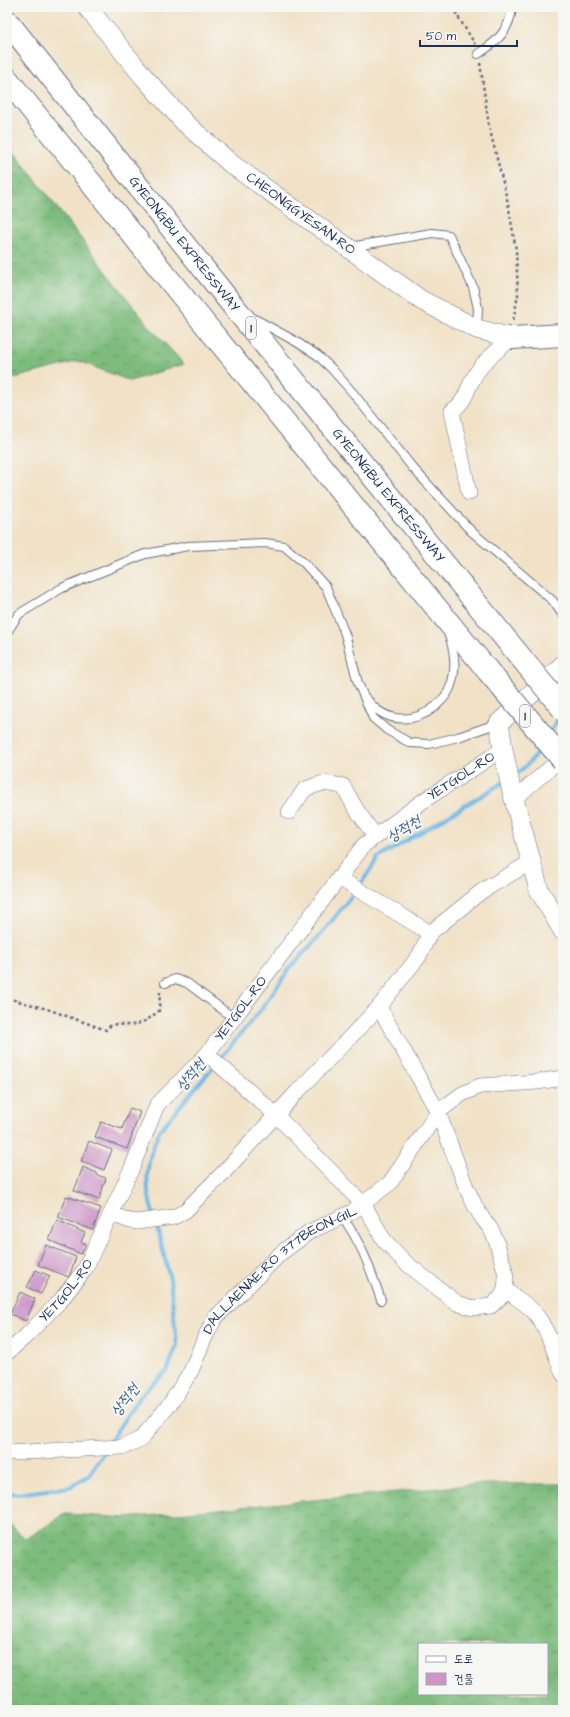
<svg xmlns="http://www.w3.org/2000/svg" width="570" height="1717" viewBox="0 0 570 1717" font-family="'Architects Daughter','Poor Story',sans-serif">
  <defs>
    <pattern id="forest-crowns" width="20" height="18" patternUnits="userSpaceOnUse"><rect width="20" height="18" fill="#7dbc7c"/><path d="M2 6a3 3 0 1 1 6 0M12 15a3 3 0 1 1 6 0" fill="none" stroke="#669969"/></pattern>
  </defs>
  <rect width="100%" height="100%" fill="#f6f6f2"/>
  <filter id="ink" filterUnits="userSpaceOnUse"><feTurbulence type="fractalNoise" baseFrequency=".025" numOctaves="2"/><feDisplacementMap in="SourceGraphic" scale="8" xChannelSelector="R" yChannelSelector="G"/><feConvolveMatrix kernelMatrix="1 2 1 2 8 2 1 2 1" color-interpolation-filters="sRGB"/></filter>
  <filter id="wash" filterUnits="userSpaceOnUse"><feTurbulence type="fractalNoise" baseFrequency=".012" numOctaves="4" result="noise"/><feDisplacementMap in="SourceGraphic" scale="16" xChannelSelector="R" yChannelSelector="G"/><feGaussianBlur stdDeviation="0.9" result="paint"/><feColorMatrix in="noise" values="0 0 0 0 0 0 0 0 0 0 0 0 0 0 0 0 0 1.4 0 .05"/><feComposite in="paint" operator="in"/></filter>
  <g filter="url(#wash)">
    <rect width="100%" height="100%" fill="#f1e2c7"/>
    <g fill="url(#forest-crowns)" stroke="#4c766d" fill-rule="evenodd">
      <polygon points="7,143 147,324 184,364 130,381 79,361 7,380"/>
      <path d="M 480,1484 L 563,1484 L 563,1710 L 7,1710 L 7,1522 L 26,1539 L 65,1514 L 126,1518 ZM 419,1644 L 547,1644 L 547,1694 L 419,1694 Z"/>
    </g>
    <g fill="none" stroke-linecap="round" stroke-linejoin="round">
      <g stroke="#6cb7e5" stroke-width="4">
        <polyline points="549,734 561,714"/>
        <path d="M 513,776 C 525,769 535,757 542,745"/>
        <polyline points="359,887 378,858 504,782"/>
        <path d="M 154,1216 C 143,1185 146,1159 160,1130 L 260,1011 L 290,968 L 322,933 L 355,892"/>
        <polyline points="108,1444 140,1396 167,1371 177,1345 170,1279 156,1223"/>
        <polyline points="7,1492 17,1494 70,1487 89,1475 104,1452"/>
      </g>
    </g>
    <g id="blocks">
      <g fill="#cd96c7">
        <polygon points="130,1108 140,1112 127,1149 95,1137 101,1122 122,1129"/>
        <polygon points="89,1141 112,1150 104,1170 81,1161"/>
        <polygon points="83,1167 97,1173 97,1175 106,1178 99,1200 74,1191"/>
        <polygon points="66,1196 101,1208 93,1230 58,1217"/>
        <polygon points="57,1220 85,1233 81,1242 86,1244 81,1254 49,1240"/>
        <polygon points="46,1245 76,1257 69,1277 38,1265"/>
        <polygon points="36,1270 50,1276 41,1294 27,1287"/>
        <polygon points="20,1292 35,1299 26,1321 10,1314"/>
      </g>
    </g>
  </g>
  <g filter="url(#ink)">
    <use href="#blocks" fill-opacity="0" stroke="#666e83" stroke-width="1"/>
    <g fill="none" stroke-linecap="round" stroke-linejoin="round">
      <g stroke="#666e83" stroke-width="10">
        <g id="service">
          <path d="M 478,54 C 497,42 510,30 512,7"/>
          <polyline points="350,247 432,233 449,235 473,287 478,308 477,329"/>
          <polyline points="253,318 295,341 317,355 331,368 353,393 412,467 471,531 553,601 563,615"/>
          <polyline points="7,632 19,614 62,588 145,554 188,546 265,543 284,546 304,563 326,587 345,634 358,683 373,718 387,730 410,743 429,744 458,737 499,723"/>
          <path d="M 367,699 C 384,723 413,724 435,707 C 441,701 447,696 450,688 C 457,670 455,651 448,633"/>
          <polyline points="165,983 175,979 187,983 235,1019"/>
          <path d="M 342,1217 C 361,1241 371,1271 381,1300"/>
        </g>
      </g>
      <g stroke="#666e83" stroke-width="16">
        <g id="minor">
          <path d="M 469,493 L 452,411 C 467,400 466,391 474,377 C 483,361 499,349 512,338"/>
          <polyline points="514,799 563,757"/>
          <polyline points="289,812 305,789 323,783 343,786 356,809 375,836"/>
          <polyline points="339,878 430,933"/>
          <polyline points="207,1054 276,1115 364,1205 384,1240 406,1263 457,1303 473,1308 491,1306 502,1296 505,1289 506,1279 505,1271 496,1240 490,1228 483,1219 476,1208 466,1187 438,1112 379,1007"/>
          <polyline points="111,1214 130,1221 137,1222 174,1217 185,1211 224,1172 297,1092 379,1007 419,956 430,933 482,891 531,862"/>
          <path d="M 505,1289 C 514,1297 526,1303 534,1312 C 548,1329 555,1354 563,1374"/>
          <path id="s1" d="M 7,1353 L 25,1337 L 61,1300 L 85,1269 L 131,1170 L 157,1105 L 207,1054 L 364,845 L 423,801 L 503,749"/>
          <path id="s2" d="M 7,1453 L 122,1447 L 141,1439 L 170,1404 L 191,1371 L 205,1337 L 215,1318 L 281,1253 L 309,1232 L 352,1212 L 390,1183 L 438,1112 L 462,1094 L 480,1086 L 537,1082 L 563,1078"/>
        </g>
      </g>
      <g stroke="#666e83" stroke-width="20">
        <g id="tertiary">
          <path id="s3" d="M 87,7 L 143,76 L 184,122 L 230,163 L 421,300 L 477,329 L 512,338"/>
          <polyline points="563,665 499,723 503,749 511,788 539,890 563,931"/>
        </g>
      </g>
      <g stroke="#666e83" stroke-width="24">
        <polyline id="secondary" points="512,338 563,335"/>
      </g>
      <g stroke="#666e83" stroke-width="24">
        <g id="motorway">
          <path id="s4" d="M 7,21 L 230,302 L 500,632"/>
          <polyline points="7,79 204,323 488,671"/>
        </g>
      </g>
      <g stroke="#666e83" stroke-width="2.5" stroke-dasharray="3 3" stroke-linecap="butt">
        <polyline points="452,7 475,44"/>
        <polyline points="480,63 489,126 508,203 516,250 518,295 513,321"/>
        <path d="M 7,998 L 47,1009 L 106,1030 L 112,1024 C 134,1026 141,1026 159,1011 L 160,992"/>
      </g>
      <use href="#service" stroke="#fff" stroke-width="8"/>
      <use href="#minor" stroke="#fff" stroke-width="15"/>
      <use href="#tertiary" stroke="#fff" stroke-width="19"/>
      <use href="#secondary" stroke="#fff" stroke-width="22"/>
      <use href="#motorway" stroke="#fff" stroke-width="22"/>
      <g stroke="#666e83" stroke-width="24" stroke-linecap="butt">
        <g id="motorway-bridge">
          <polyline points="500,632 563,709"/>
          <polyline points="488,671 563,760"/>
        </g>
      </g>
      <use href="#motorway-bridge" stroke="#fff" stroke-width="22"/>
    </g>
  </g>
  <g text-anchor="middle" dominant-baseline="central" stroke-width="4" stroke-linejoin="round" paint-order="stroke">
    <g fill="#f6f6f2" stroke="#5d6b8a" stroke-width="1">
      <rect x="246" y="317" width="10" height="22" rx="3"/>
      <rect x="520" y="705" width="10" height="22" rx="3"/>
    </g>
    <g font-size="13" font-weight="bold" fill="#1b2f5e">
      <text x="251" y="328">1</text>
      <text x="525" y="716">1</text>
    </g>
    <g font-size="14" fill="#1b2f5e" stroke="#f6f6f2">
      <text stroke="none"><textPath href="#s3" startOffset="299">CHEONGGYESAN-RO</textPath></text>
      <text stroke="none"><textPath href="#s4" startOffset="285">GYEONGBU EXPRESSWAY</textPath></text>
      <text stroke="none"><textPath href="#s4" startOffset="609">GYEONGBU EXPRESSWAY</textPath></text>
      <text stroke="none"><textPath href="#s1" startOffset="746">YETGOL-RO</textPath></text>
      <text stroke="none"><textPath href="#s1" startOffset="422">YETGOL-RO</textPath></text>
      <text stroke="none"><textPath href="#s2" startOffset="360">DALLAENAE-RO 377BEON-GIL</textPath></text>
      <text stroke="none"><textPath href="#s1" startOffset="86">YETGOL-RO</textPath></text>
    </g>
    <g font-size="15" font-style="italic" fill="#335886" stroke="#f6f6f2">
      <text transform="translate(404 829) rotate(-31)">상적천</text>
      <text transform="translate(191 1075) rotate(-50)">상적천</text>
      <text transform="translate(125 1400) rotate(-53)">상적천</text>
    </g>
  </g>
  <rect width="570" height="1717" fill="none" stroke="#f6f6f2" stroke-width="24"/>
  <rect x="418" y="1643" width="130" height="52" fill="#f6f6f2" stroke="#9ea6b7"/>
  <rect x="426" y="1656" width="20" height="6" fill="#ffffff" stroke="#9ea6b7"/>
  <text x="454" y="1663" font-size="12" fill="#1b2f5e">도로</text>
  <rect x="426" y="1673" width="20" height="12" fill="#cd96c7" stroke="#9ea6b7"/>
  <text x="454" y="1683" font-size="12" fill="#1b2f5e">건물</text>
  <path d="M420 40v6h97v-6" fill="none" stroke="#1b2f5e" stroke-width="2"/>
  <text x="426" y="40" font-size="12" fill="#1b2f5e" stroke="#f6f6f2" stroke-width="3" paint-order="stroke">50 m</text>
</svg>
